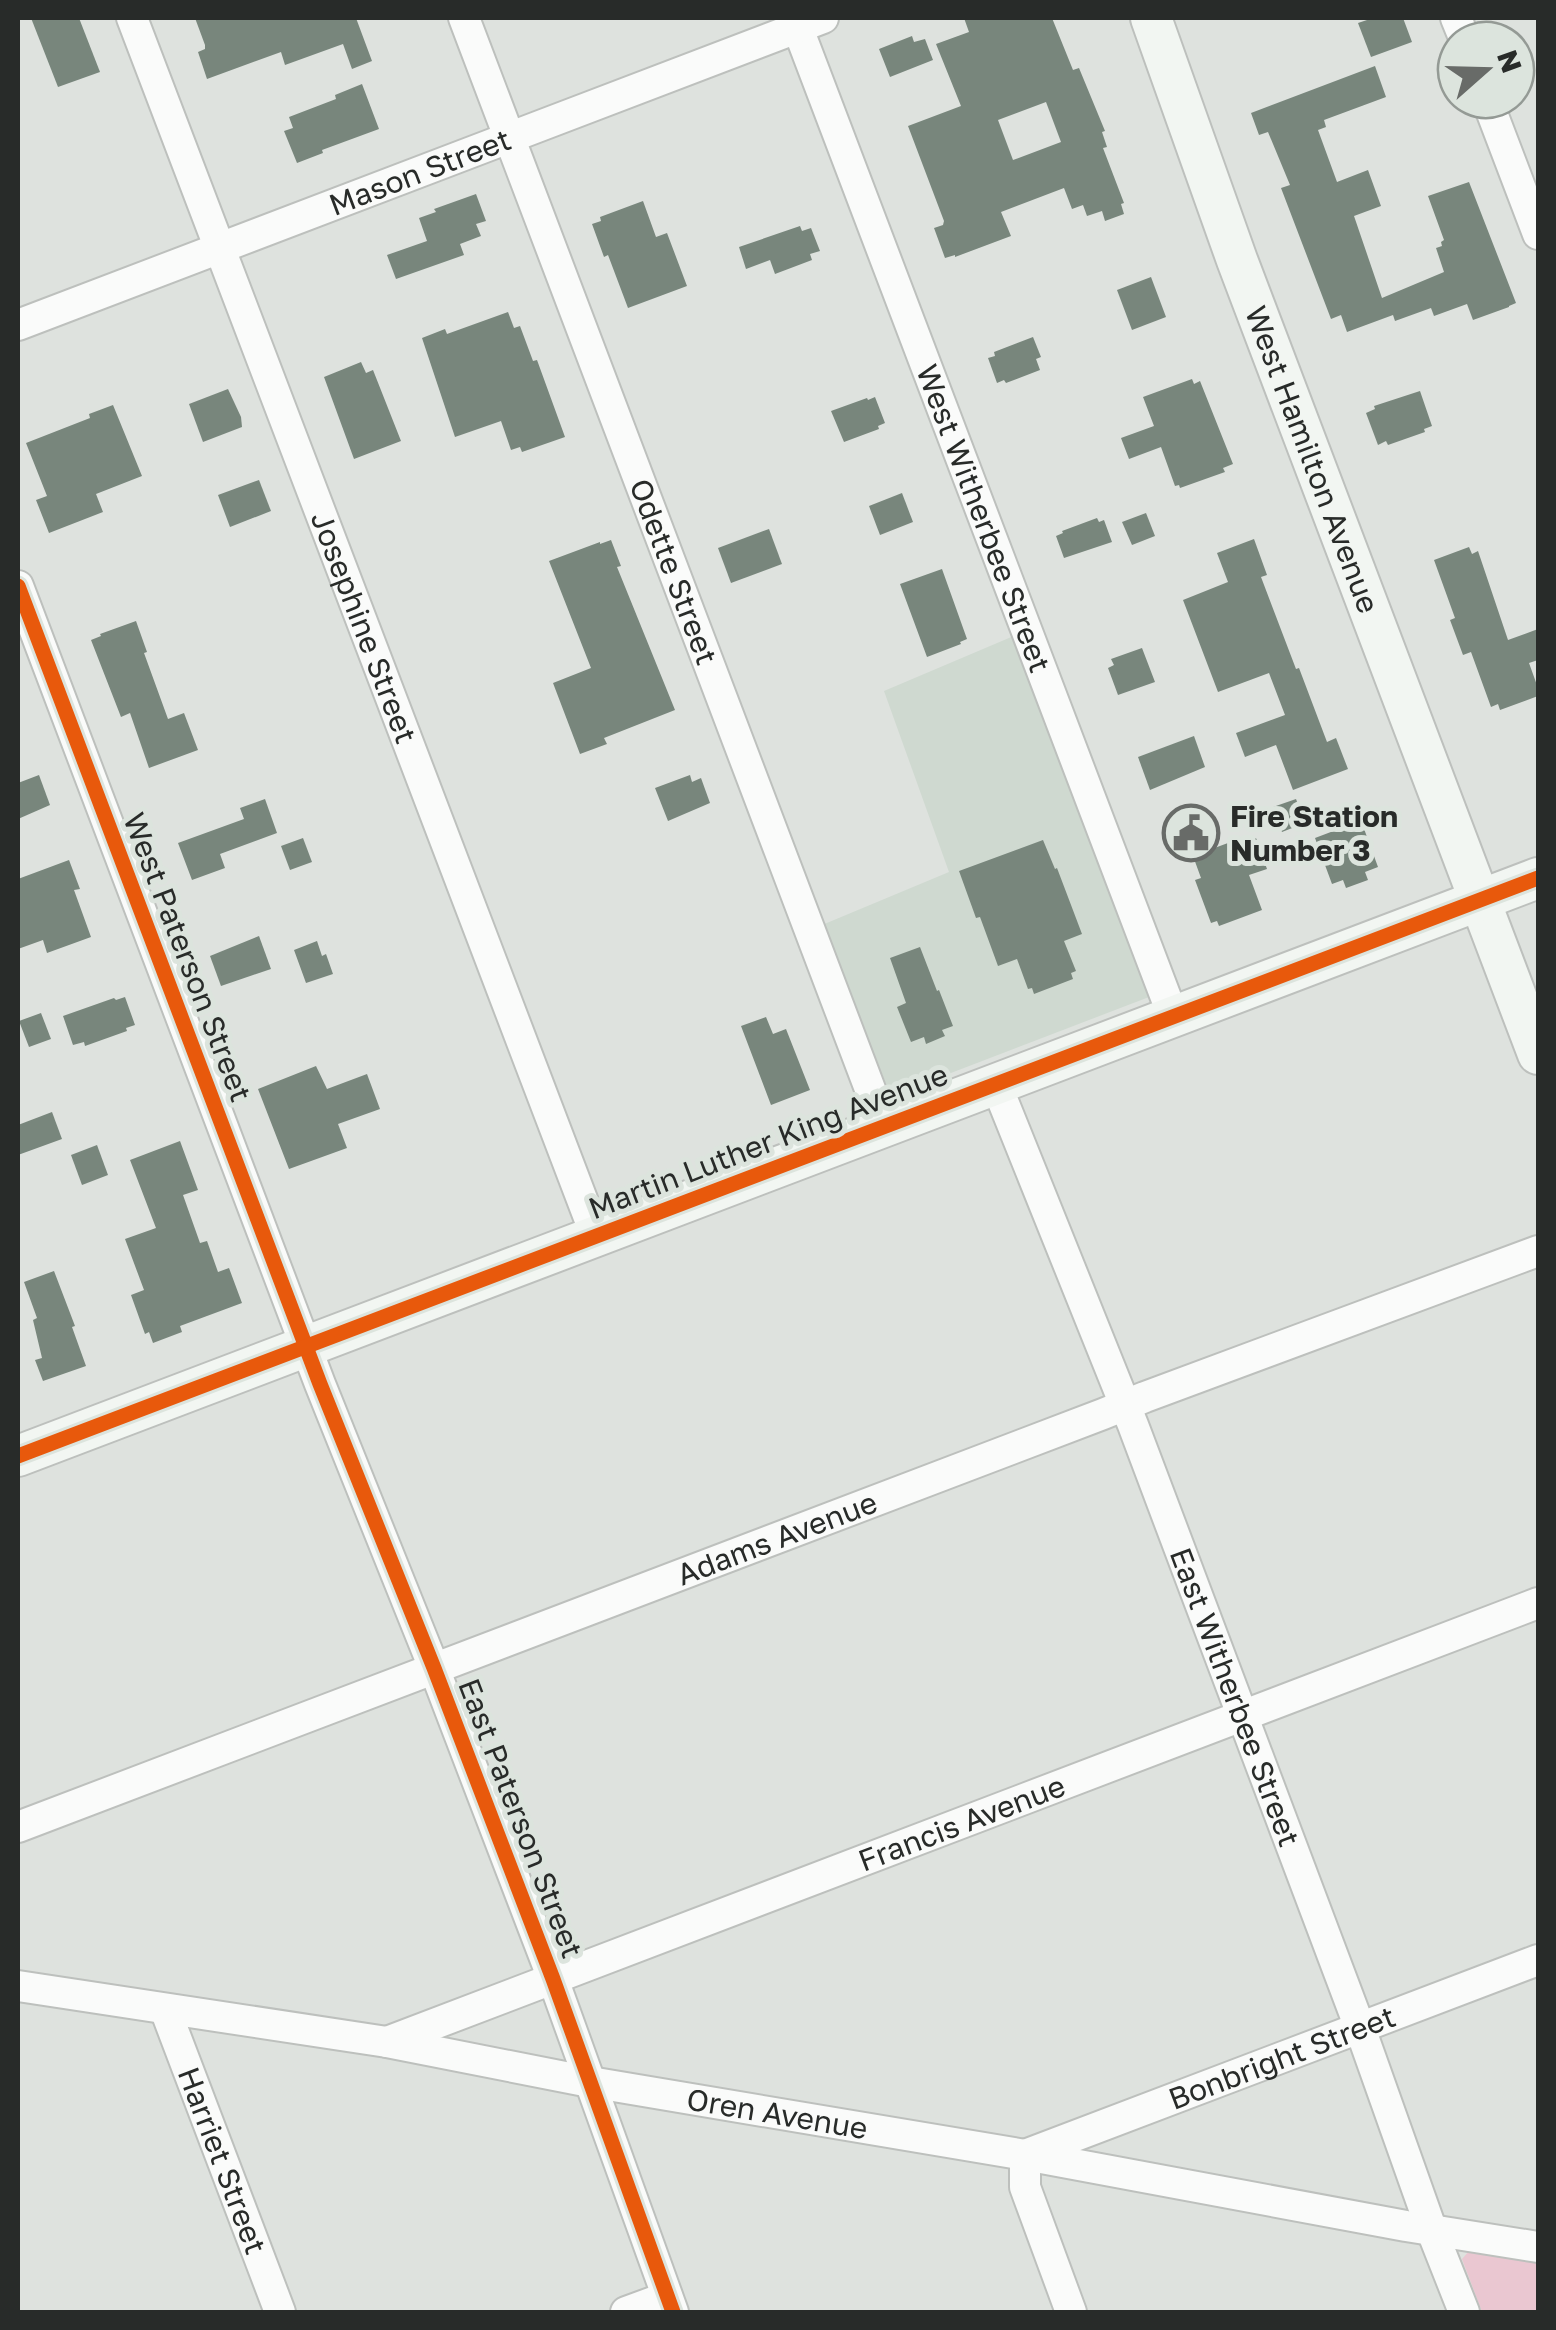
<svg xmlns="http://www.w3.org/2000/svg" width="1556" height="2330" viewBox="0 0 1556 2330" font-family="'Golos Text',sans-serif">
  <rect width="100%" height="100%" fill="#dee2de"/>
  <polygon fill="#cfd9d0" points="1016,635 1149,997 891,1096 822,925 949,872 884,691"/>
  <polygon fill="#eac7d1" points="1470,2250 1538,2261 1538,2312 1482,2312 1462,2259"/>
  <g fill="#78867c" fill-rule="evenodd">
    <polygon points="31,18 79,18 100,72 58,87"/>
    <polygon points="195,18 356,18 372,61 352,69 343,44 285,65 281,52 207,79 198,52 205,49 205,45"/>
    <path d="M 964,18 L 1052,18 L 1073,70 L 1079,68 L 1105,131 L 1102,132 L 1107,147 L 1103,148 L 1124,203 L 1121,204 L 1124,214 L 1105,221 L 1102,211 L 1087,216 L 1083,205 L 1072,209 L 1064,188 L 1001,212 L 1011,236 L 955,257 L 955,255 L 945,258 L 934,228 L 943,225 L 944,221 L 908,126 L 961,106 L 936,44 L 969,32 ZM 1046,102 L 1061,142 L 1013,160 L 998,120 Z"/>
    <polygon points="1373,18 1403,18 1412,42 1371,57 1358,23"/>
    <polygon points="912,36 914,42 925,39 933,60 890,77 879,49"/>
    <polygon points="1375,66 1386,97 1324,120 1326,127 1318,130 1337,182 1368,170 1381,206 1354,216 1382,298 1444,272 1436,248 1442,246 1441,242 1444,240 1428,196 1469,182 1516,303 1509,306 1509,307 1473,320 1467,304 1434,316 1431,308 1395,321 1393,315 1347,332 1341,315 1331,319 1281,188 1290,185 1268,132 1259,135 1251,113"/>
    <polygon points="362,84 379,129 322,150 323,153 297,163 284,131 293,128 289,117 336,99 335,95"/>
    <polygon points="476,194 486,221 476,224 481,236 460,244 464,255 396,279 387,255 427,241 419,218 436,212 434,209"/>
    <polygon points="643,201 656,237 667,233 687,286 628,308 608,255 604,257 592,224 601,221 600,217"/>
    <polygon points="800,226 802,231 811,228 820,251 810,254 812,260 775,274 770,260 746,269 739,247"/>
    <polygon points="1151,277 1166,317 1132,330 1117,290"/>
    <polygon points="508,312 514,328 520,326 533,361 537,360 565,437 522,452 520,447 511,450 501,421 455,437 422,338 445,329 447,334"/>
    <polygon points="1033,337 1041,357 1036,359 1040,370 1006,383 1004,380 997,383 988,358 995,356 994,352"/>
    <polygon points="361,362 366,373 373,370 401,441 354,459 324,377"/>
    <polygon points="1192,379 1194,384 1200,381 1233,464 1223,468 1225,472 1180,488 1179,485 1175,486 1161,447 1129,459 1121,438 1154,426 1143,397"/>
    <polygon points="228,389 241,417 242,427 203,442 189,404"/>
    <polygon points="1420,391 1432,426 1424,429 1425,432 1388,445 1386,441 1378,445 1366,413 1375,409 1374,406"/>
    <polygon points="875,397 885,423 878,426 879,429 844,442 831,411 867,398 868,400"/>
    <polygon points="113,405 142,476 96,494 103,512 49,533 36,500 47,496 26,443 90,418 89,414"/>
    <polygon points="259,480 271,511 230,527 218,495"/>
    <polygon points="902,493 913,522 880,535 869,506"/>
    <polygon points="1146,513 1155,536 1132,545 1122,522"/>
    <polygon points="1097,518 1099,522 1104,520 1112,542 1064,558 1056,536 1063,533 1062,531"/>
    <polygon points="769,529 782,564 731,583 718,548"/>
    <polygon points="1254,539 1267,575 1261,577 1296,669 1299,668 1327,742 1336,738 1348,769 1293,790 1276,745 1245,757 1236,733 1285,715 1269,673 1218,692 1183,600 1228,582 1217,553"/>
    <polygon points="611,540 621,566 617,567 675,710 604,738 607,744 580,754 553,683 591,668 549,561 600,542 600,544"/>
    <polygon points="1469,547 1472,554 1478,551 1508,640 1538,629 1538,660 1529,663 1538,688 1538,696 1500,710 1498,704 1491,707 1471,652 1463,655 1450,620 1455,618 1434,560"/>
    <polygon points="942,569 967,639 960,642 961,644 927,657 900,584"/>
    <polygon points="136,621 147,652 144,653 168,719 184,713 198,750 149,768 130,713 121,717 91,640 101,636 100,634"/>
    <polygon points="1142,648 1155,682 1118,695 1108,668 1114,665 1111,659"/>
    <polygon points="1194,736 1205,767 1150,790 1138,757"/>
    <polygon points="39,775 50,805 18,819 18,783"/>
    <polygon points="690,775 692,782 701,778 710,803 668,821 655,788"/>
    <polygon points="265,799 277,833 220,854 225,868 192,880 178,843 244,819 240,808"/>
    <polygon points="1296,799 1305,823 1282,832 1273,807"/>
    <polygon points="1352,824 1354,829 1363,826 1378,867 1365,872 1368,880 1346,888 1343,880 1332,884 1315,838"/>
    <polygon points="303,838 312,862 290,870 281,846"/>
    <polygon points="1256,838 1267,869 1249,875 1262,910 1219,926 1217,921 1211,923 1195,880 1201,878 1193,856 1236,840 1238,845"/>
    <polygon points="1043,840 1055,869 1057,868 1082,934 1064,941 1076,971 1071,973 1073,979 1034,994 1032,988 1028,989 1017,959 998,966 980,917 976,918 959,871"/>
    <polygon points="69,860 80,889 74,890 91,937 47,953 43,940 18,949 18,879"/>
    <polygon points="259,936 271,969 221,986 210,956"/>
    <polygon points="317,941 322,956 326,954 333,974 306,983 294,950"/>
    <polygon points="920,947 937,991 939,990 953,1026 942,1030 945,1036 926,1044 924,1037 911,1042 897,1007 906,1003 890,958"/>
    <polygon points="125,997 135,1025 126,1028 127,1031 85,1046 84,1042 73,1045 63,1016 114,998 116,1000"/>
    <polygon points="41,1013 51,1039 29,1047 19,1021"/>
    <polygon points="766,1017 773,1034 786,1029 810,1090 771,1105 741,1026"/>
    <polygon points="316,1066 327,1089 367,1074 380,1109 338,1124 347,1148 289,1169 258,1089"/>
    <polygon points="52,1112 62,1139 18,1155 18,1125"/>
    <polygon points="180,1141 198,1190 183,1195 200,1243 207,1241 218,1272 229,1268 242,1303 180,1326 182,1332 153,1343 149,1332 145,1334 131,1295 144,1290 125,1239 156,1228 130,1160"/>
    <polygon points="97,1145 108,1175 82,1185 71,1155"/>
    <polygon points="54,1271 75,1326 72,1327 86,1366 43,1381 35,1360 42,1358 33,1320 37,1318 24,1282"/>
  </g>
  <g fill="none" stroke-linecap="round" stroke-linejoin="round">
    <g stroke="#bdc0bd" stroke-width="34">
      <g id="street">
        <path id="s1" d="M 132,18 L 596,1236"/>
        <path id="s2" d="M 464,18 L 884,1126"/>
        <path id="s3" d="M 794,18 L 1173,1016"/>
        <polyline points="1456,18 1465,40"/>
        <polyline points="1487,100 1538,234"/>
        <path id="s4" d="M 18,325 L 823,18"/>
        <polyline points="18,586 320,1384 434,1668 553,1979 673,2312"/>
        <path id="s5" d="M 996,1084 L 1133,1425 L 1360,2028 L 1432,2231 L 1464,2312"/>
        <path id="s6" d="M 18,1827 L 1103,1414 L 1145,1397 L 1538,1251"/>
        <path id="s7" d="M 18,1986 L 387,2042 L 590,2082 L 1025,2155 L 1406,2226 L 1538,2247"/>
        <path id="s8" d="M 165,2009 L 280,2312"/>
        <path id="s9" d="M 387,2042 L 1538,1603"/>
        <polyline points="626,2312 667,2297"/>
        <path id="s10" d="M 1071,2312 L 1025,2187 L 1025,2155 L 1538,1960"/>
      </g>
    </g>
    <g stroke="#bdc0bd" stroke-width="44">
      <g id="secondary">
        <path id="s11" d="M 1151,18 L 1237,260 L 1538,1054"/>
        <polyline points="18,1456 1538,878"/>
      </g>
    </g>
    <use href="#street" stroke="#fafbfa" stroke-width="30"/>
    <use href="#secondary" stroke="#f2f6f2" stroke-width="40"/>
    <g stroke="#dce4dd" stroke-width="21">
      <g id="cycleway">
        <polyline points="18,586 320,1384 434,1668 553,1979 673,2312"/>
        <polyline points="18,1456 1538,878"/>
      </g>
    </g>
    <use href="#cycleway" stroke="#e8590c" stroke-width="15"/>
  </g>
  <defs>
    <g id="civic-ring" transform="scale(2.875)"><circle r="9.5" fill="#dce4dd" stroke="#686b68" stroke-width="1.5"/><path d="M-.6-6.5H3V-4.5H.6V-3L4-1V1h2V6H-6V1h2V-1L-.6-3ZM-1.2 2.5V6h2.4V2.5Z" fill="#686b68"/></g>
  </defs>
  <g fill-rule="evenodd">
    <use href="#civic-ring" x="1191" y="833"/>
  </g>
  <g text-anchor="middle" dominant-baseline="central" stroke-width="10" stroke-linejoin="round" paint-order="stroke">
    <g font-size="30" fill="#282b29" stroke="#dce4dd">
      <text stroke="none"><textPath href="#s4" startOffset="430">Mason Street</textPath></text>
      <text stroke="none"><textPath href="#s11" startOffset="470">West Hamilton Avenue</textPath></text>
      <text stroke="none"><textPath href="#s3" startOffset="535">West Witherbee Street</textPath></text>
      <text stroke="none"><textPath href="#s2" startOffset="592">Odette Street</textPath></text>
      <text stroke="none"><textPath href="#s1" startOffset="652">Josephine Street</textPath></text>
      <text transform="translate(188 957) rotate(69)">West Paterson Street</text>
      <text transform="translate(768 1141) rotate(-21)">Martin Luther King Avenue</text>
      <text stroke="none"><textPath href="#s6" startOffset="812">Adams Avenue</textPath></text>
      <text stroke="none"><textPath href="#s5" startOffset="658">East Witherbee Street</textPath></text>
      <text transform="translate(521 1818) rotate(69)">East Paterson Street</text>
      <text stroke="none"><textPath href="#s9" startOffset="615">Francis Avenue</textPath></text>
      <text stroke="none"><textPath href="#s10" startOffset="440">Bonbright Street</textPath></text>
      <text stroke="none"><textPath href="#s7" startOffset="770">Oren Avenue</textPath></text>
      <text stroke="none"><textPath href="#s8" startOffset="162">Harriet Street</textPath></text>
    </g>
    <g font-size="30" font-weight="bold" fill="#282b29" stroke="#dce4dd" text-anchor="start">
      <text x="1230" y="816">Fire Station<tspan x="1230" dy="34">Number 3</tspan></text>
    </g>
  </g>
  <rect width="1556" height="2330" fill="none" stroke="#282b29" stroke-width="40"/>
  <g transform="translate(1486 70) rotate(70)"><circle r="48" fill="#dce4dd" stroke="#949a95" stroke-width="2.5"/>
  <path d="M0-8L18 38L0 25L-18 38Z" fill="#686b68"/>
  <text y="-15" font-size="28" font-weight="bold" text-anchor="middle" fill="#282b29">N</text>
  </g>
</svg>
